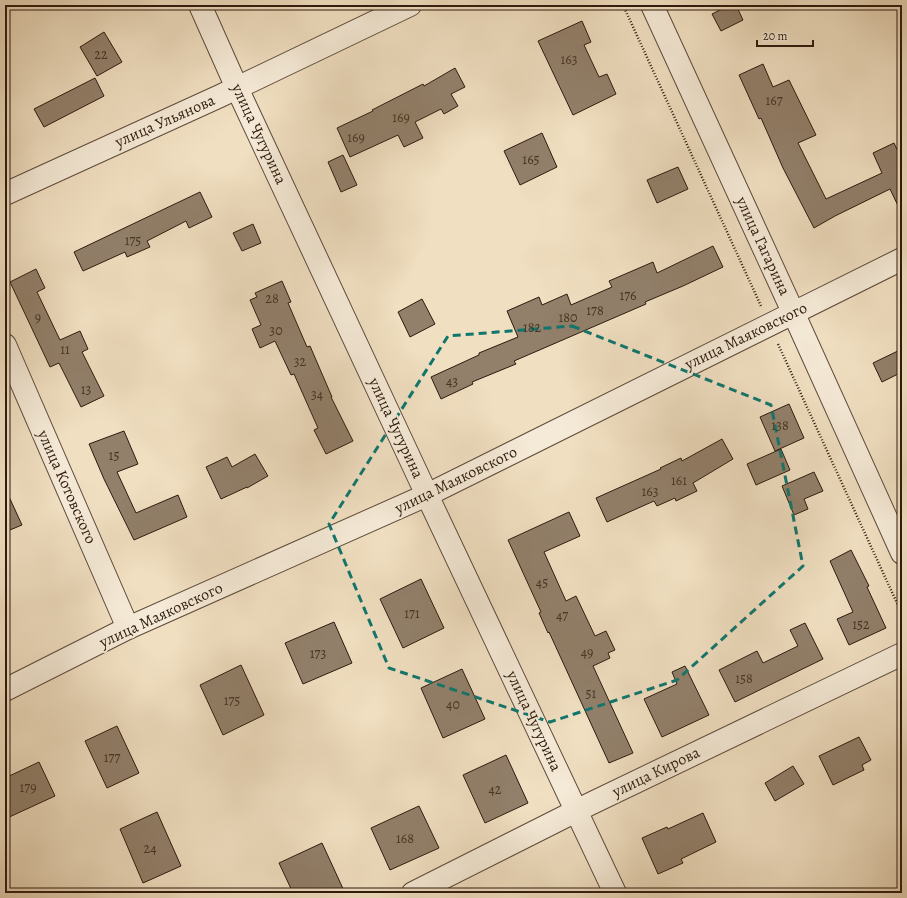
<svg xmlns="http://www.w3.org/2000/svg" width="907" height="898" viewBox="0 0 907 898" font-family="Alegreya,serif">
  <rect width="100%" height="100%" fill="#f0dfc1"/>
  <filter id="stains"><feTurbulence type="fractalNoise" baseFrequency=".005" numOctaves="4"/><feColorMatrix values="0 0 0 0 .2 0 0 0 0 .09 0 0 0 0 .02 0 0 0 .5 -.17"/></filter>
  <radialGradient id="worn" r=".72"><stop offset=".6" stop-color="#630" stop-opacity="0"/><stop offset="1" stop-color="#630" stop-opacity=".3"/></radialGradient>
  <g fill="#92806b" stroke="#2d1a0e">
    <polygon points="730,5 736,5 743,20 721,31 712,14"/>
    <polygon points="582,21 591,42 584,45 599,77 607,74 616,94 573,115 538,41"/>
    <polygon points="104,32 122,62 97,76 80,47"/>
    <polygon points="763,64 773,87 789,80 816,135 798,143 826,199 882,173 873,153 894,143 902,160 902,214 890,189 835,216 814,228 783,168 761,118 759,119 739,75"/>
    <polygon points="455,68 465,87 451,94 458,106 444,114 441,109 415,122 423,138 404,147 398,135 350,157 337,128 373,111 372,110 423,84 424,86"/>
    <polygon points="95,78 104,96 44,127 34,109"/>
    <polygon points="542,133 557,167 520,185 504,151"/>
    <polygon points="343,155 357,185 341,192 328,162"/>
    <polygon points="678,167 688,189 657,203 647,180"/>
    <polygon points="200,192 212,217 189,228 186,221 147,241 150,247 127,257 125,252 83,271 74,252"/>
    <polygon points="253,224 261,243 242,251 233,233"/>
    <polygon points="713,246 723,267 683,286 645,302 646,304 514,361 516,364 472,382 473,384 441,399 431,377 479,355 479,353 518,337 507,311 539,297 542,305 567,294 571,305 612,287 609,281 653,262 657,273"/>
    <polygon points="36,269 45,288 37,292 60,340 80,331 88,349 82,352 104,396 81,407 59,363 50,367 10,282"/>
    <polygon points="282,281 291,302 288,303 307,347 310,346 332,397 331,397 353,441 326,454 314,430 318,428 294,374 291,375 275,341 260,348 252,329 261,325 250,300 257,297 255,293"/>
    <polygon points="422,299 435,324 410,337 398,312"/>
    <polygon points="902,349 902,372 882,382 873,363"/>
    <polygon points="789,404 804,438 775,451 760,417"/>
    <polygon points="124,431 138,464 117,472 136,513 178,495 187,517 134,540 104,479 89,444"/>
    <polygon points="722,439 733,459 693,483 697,491 676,501 675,498 657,506 654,501 607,522 596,498 661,469 660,468 681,458 682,461"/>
    <polygon points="781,449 790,470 756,485 747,464"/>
    <polygon points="255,454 268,476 247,488 247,487 221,499 206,467 227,457 232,467"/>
    <polygon points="814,472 823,491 804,499 808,509 794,515 782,486"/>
    <polygon points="5,488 22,525 5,532"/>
    <polygon points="569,512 580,536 544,552 566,601 576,596 595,636 606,631 615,650 608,653 610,658 593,666 633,753 609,763 549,632 548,633 539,613 541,612 508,540"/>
    <polygon points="851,550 869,586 867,587 886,628 849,645 837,619 853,612 830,561"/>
    <polygon points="421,579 444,628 403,648 380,599"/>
    <polygon points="334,622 352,663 303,684 285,643"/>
    <polygon points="805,623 823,659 735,702 719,670 757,651 763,663 798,646 790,630"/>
    <polygon points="241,665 264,715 223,735 200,685"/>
    <polygon points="685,666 709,715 662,737 644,699 677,684 672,672"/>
    <polygon points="462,669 485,719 443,738 421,688"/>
    <polygon points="117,726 139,773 107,788 85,741"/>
    <polygon points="859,737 871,760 862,765 864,770 833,785 819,756"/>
    <polygon points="506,755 528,803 485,823 463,775"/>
    <polygon points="39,762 55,796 5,819 5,778"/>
    <polygon points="793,766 804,784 775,801 765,783"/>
    <polygon points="419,806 439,848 390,870 371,828"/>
    <polygon points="157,812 181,866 143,883 120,829"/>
    <polygon points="703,813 716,842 681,859 683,863 658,874 642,838 667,827 668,829"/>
    <polygon points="322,843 345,893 293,893 279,863"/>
  </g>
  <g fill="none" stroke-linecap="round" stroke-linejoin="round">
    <g stroke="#5e4b3b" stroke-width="24">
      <g id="minor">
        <polyline points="200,5 237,88 427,495 615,893"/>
        <polyline points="652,5 793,312 902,553"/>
        <polyline points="5,194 220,96 410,5"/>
        <polyline points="5,345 128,628"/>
        <polyline points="5,690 128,628 427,495 902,259"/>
        <polyline points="413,893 590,804 902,654"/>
      </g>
    </g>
    <g stroke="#2d1a0e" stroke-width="2.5" stroke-dasharray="1 2" stroke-linecap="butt">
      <polyline points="623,5 761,306"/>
      <polyline points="778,344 902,614"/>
    </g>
    <use href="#minor" stroke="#f5ead7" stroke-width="22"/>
  </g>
  <path fill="none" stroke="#0f766e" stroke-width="3" stroke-dasharray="8 5" stroke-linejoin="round" d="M 572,326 L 771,405 L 803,566 L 677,680 L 550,722 L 389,668 L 329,524 L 448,336 Z"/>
  <g text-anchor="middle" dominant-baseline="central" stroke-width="4" stroke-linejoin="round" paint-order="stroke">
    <g font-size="14" fill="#463425">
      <text x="101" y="54">22</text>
      <text x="569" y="59">163</text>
      <text x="774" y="100">167</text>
      <text x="401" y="117">169</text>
      <text x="356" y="137">169</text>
      <text x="531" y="159">165</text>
      <text x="133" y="240">175</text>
      <text x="628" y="295">176</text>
      <text x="272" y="298">28</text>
      <text x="595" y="310">178</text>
      <text x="38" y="317">9</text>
      <text x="568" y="317">180</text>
      <text x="532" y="327">182</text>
      <text x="276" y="330">30</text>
      <text x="65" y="349">11</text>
      <text x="300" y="361">32</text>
      <text x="452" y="381">43</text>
      <text x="86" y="389">13</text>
      <text x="317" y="394">34</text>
      <text x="780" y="425">138</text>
      <text x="114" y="455">15</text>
      <text x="679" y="480">161</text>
      <text x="650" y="491">163</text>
      <text x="542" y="582">45</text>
      <text x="412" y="613">171</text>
      <text x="562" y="615">47</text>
      <text x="861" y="624">152</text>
      <text x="587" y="652">49</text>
      <text x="318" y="653">173</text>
      <text x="744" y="678">158</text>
      <text x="591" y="693">51</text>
      <text x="232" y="700">175</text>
      <text x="453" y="704">40</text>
      <text x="112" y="757">177</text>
      <text x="28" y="787">179</text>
      <text x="495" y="789">42</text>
      <text x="405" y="838">168</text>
      <text x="150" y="848">24</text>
    </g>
    <g font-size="16" fill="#2d1a0e" stroke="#f5ead7">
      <text transform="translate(165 121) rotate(-24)">улица Ульянова</text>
      <text transform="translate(259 134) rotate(65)">улица Чугурина</text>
      <text transform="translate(763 246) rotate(65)">улица Гагарина</text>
      <text transform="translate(746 336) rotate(-26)">улица Маяковского</text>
      <text transform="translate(396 428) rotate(65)">улица Чугурина</text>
      <text transform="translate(456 480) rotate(-26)">улица Маяковского</text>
      <text transform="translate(67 487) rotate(66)">улица Котовского</text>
      <text transform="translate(161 615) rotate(-25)">улица Маяковского</text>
      <text transform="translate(534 721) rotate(65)">улица Чугурина</text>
      <text transform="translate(656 772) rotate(-26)">улица Кирова</text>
    </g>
  </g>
  <rect width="907" height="898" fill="none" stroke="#f0dfc1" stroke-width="20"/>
  <rect x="6" y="6" width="895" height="886" fill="none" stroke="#2d1a0e" stroke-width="2"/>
  <rect x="10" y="10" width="887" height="878" fill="none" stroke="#2d1a0e"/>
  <path d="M757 40v6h56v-6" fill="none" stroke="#2d1a0e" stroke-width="2"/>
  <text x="763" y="40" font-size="12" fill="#2d1a0e" stroke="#f5ead7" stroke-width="3" paint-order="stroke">20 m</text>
  <rect width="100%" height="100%" filter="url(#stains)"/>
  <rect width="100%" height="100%" fill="url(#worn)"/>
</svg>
